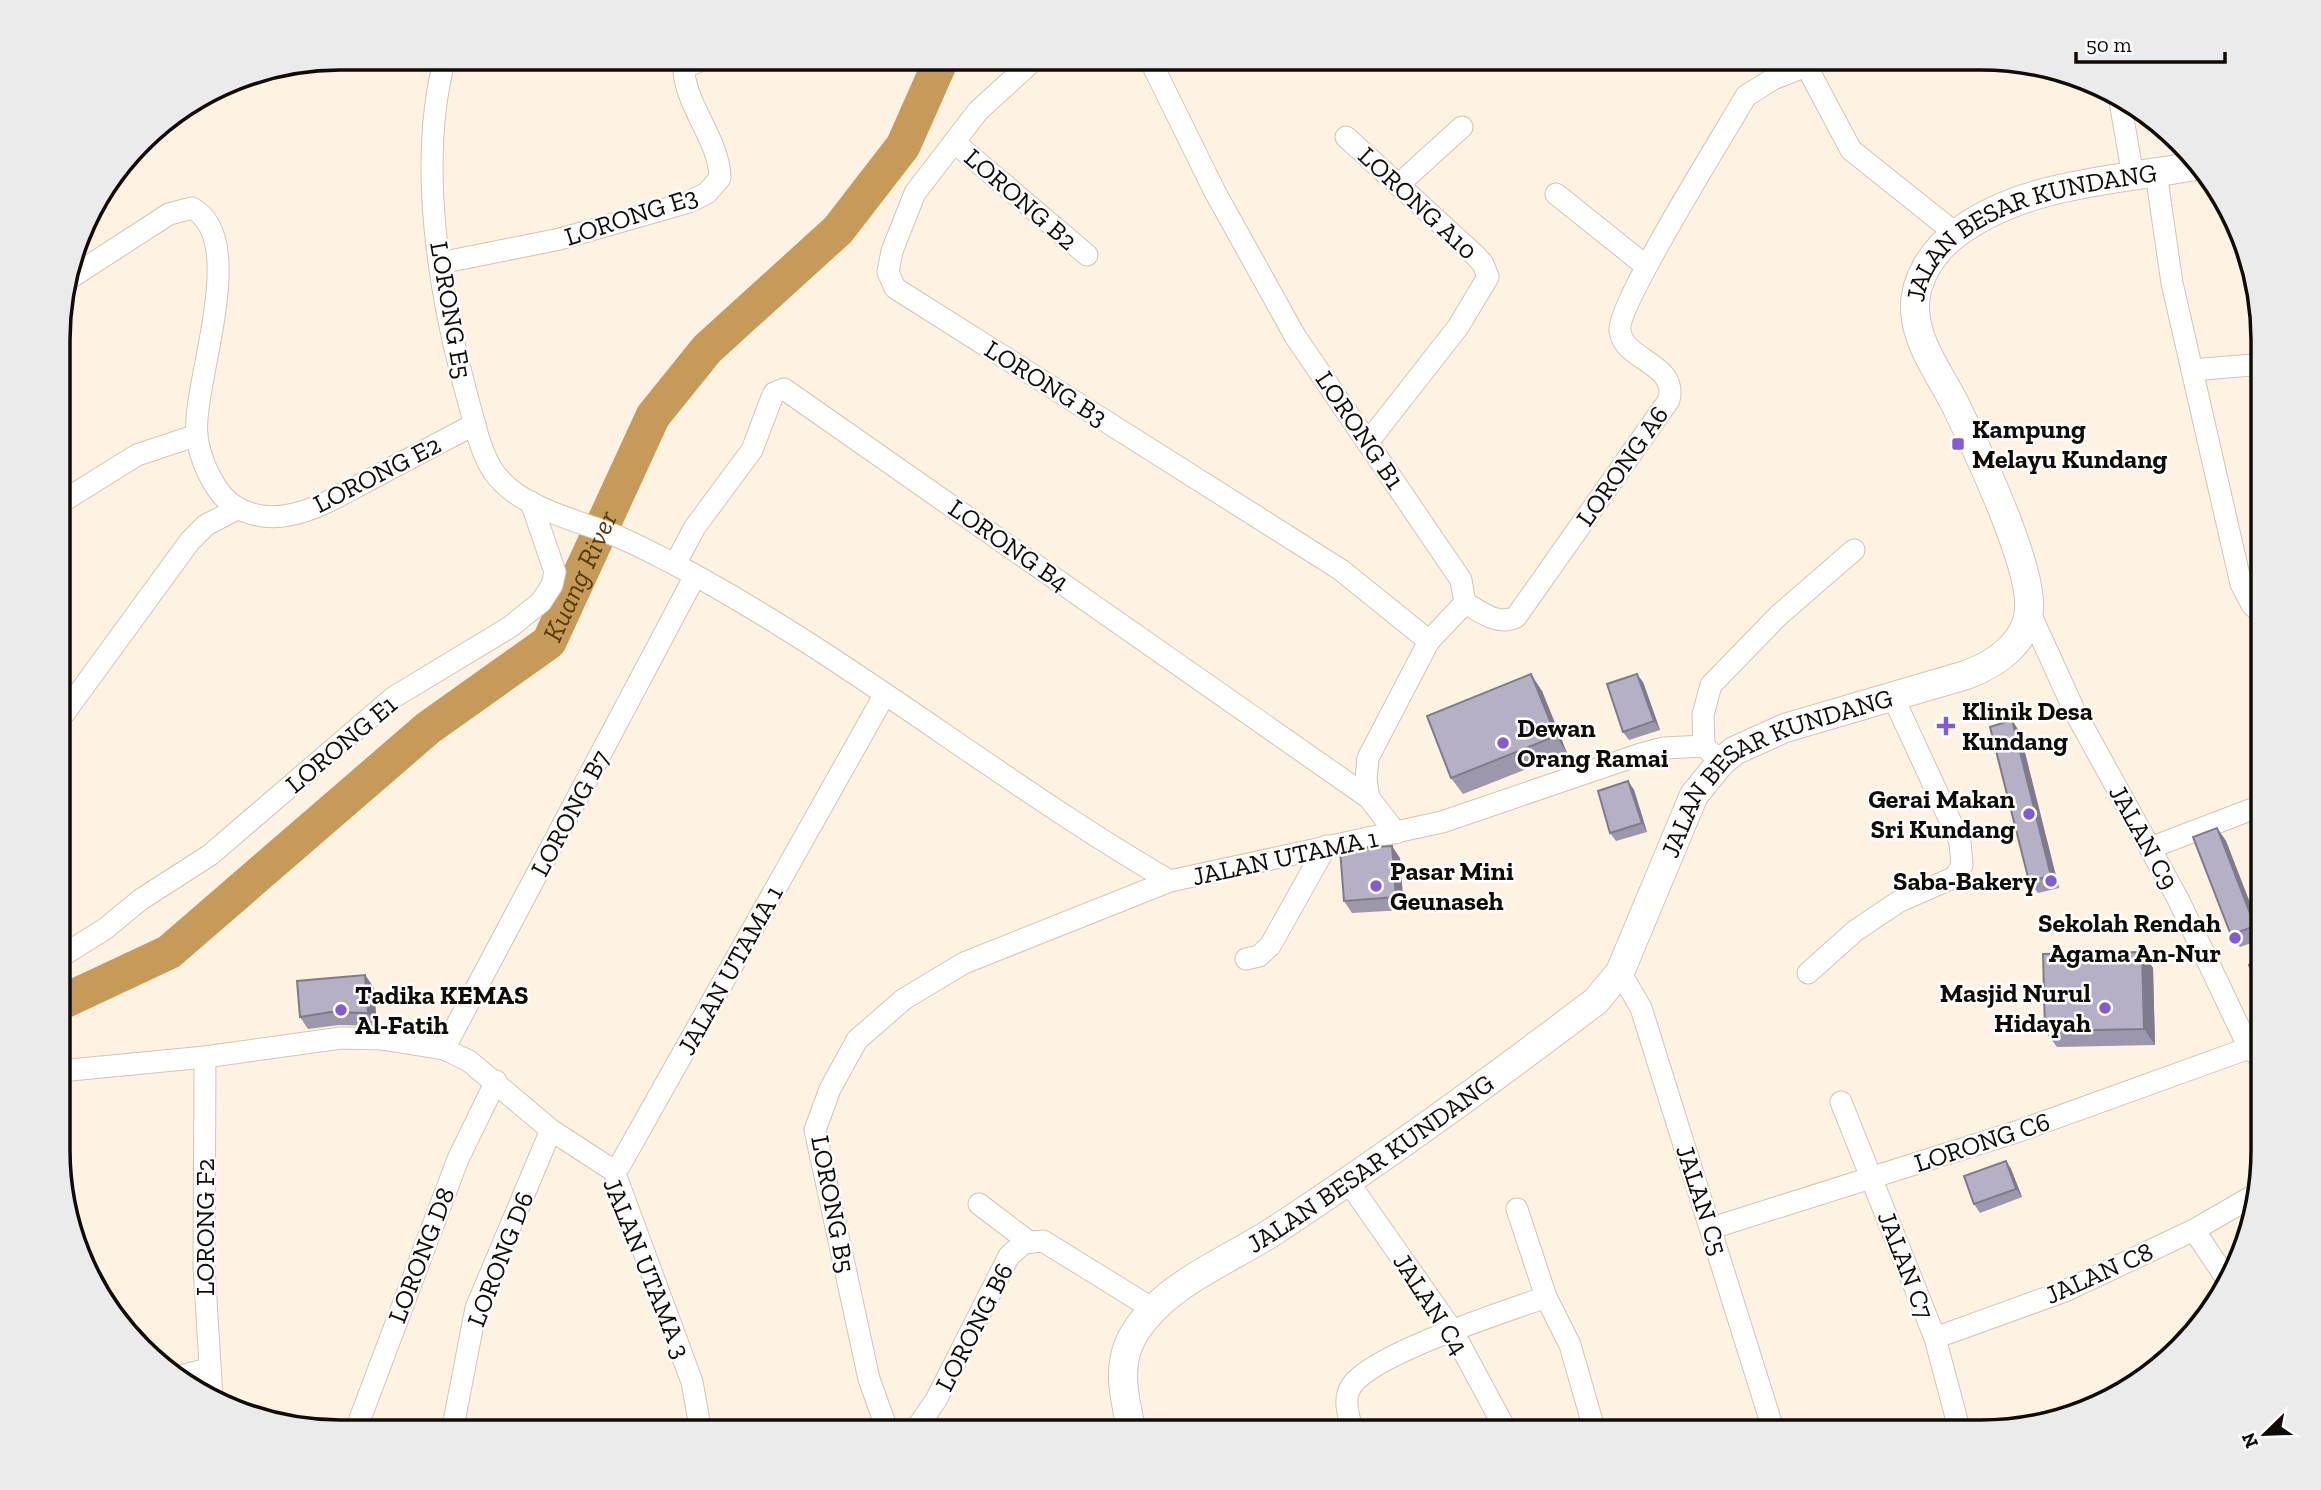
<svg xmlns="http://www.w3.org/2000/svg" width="2321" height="1490" viewBox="0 0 2321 1490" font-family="'Zilla Slab',serif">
  <rect width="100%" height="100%" fill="#fef2e2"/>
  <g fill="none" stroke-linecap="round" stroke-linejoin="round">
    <path stroke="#c69a59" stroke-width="35" id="s1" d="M 60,1003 L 169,952 L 428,728 L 549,642 L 653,416 L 707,349 L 838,230 L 903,146 L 942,58"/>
    <g stroke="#d3c5b1" stroke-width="23">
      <g id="minor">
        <path d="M 445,58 C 417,162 439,294 467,396 C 474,420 479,449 493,471 C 520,510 580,520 621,538 C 640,546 658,556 676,565 C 849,657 1001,783 1170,881 L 1442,822 L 1641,754 L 1664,748 L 1704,746 L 1721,762"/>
        <polyline points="1036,58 978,111 915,193 892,251 888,272 895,288 1341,570 1429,641"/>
        <polyline points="1149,58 1215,192 1295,336 1461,580 1465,603 1429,641 1368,758 1366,780 1369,798"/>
        <polyline points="1802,58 1851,150 1955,233"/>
        <polyline points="2119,96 2133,176"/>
        <polyline points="1346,137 1475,255 1483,264 1488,277 1458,327 1368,442"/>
        <polyline points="954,142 1087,255"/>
        <polyline points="2156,173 2172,283 2241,584 2252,605 2263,615"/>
        <polyline points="1398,185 1462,127"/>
        <polyline points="1556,194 1646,266"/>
        <path d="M 440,263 L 560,239 L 689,202 L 707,193 L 720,178 C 719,140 689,111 684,73 L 688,66 L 707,58"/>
        <path d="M 67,280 L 169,214 L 192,208 C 251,240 191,384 197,437 C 200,457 209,479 222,495 C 238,514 265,520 289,515 C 317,510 342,494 367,481 C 403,462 439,443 475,424"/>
        <polyline points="2192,370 2263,364"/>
        <polyline points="60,503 137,455 197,435"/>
        <polyline points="675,564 695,527 752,450 771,400 774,393 784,389 1369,798 1396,833"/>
        <path d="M 1465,603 C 1482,612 1497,626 1516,617 L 1669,400 C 1678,363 1624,361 1620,331 C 1616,306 1726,131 1746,96 L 1773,79 L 1806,66"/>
        <polyline points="2029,611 2075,712 2178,899 2249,1048 2263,1060"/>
        <polyline points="60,719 190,541 206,525 237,509"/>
        <polyline points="1704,746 1703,715 1711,685 1779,615 1854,550"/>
        <polyline points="2150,848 2263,805"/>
        <polyline points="60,957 105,929 140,900 210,855 394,697 510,627 541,602 552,585 555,572 531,502"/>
        <polyline points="1246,959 1259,956 1270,946 1326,846"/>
        <polyline points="1620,972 1641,1008 1774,1432"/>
        <polyline points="1808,973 1855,931 1898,902 1955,877 1962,865 1960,842 1893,697"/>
        <polyline points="444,1049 695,576"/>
        <polyline points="205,1057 204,1266 212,1398"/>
        <polyline points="60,1071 205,1057 341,1038 381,1039 444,1049 469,1061 551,1130 614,1171 692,1382 701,1432"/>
        <polyline points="1841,1102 1935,1338 1960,1432"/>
        <polyline points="614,1171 620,1165 885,694"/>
        <polyline points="1347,1180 1452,1330 1507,1432"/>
        <polyline points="979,1204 1029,1242"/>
        <polyline points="1517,1209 1546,1297 1570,1345 1595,1432"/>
        <polyline points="1712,1228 2019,1131 2249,1048"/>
        <polyline points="2194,1230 2228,1281"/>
        <polyline points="1935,1338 2065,1291 2194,1230 2258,1193"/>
        <polyline points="177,1377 208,1369"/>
        <polyline points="355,1432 458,1159 496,1081"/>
        <polyline points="452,1432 476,1308 551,1130"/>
        <polyline points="888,1432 869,1379 815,1130 830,1089 857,1040 904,999 964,963 1170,881"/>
        <polyline points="914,1432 936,1400 1009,1256 1024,1243 1043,1241 1153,1309"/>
        <path d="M 1353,1432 C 1349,1417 1342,1399 1352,1385 C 1375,1353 1504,1312 1546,1297"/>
      </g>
    </g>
    <g stroke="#d3c5b1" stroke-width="30">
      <g id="secondary">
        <path id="s2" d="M 1132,1432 C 1125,1400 1115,1365 1134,1334 C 1165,1283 1229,1261 1277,1229 C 1386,1157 1492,1080 1596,1001 L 1620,972 L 1694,795 L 1721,762 L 1734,751 L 1785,728 L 1966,675 C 1994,665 2026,644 2029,610 C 2033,566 1975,445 1954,402 C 1939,373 1916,343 1915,309 C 1914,280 1933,250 1957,233 C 2024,183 2115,181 2194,166"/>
      </g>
    </g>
    <use href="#minor" stroke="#fff" stroke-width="21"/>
    <use href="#secondary" stroke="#fff" stroke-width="28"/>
  </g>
  <g fill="#9c97aa">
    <polygon points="1643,682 1660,730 1629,740 1623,732"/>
    <polygon points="1542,691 1567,753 1463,794 1451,778"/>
    <polygon points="2012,720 2020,733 2059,888 2038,893 2029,881"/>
    <polygon points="1628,781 1634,790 1647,832 1616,841 1610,833"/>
    <polygon points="2217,828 2226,841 2263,936 2263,939 2240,947 2231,935"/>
    <polygon points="1400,858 1404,910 1352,913 1344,901"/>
    <polygon points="2142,952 2153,968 2155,1045 2057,1047 2045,1031"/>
    <polygon points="2263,959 2263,992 2258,985"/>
    <polygon points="365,975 374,988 377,1026 339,1025 308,1029 300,1017"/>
    <polygon points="2006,1161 2011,1169 2022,1197 1980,1213 1974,1204"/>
  </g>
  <g fill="#7f7b8b">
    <polygon points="1531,674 1542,691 1567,753 1556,736"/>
    <polygon points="1637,674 1643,682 1660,730 1654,721"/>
    <polygon points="2012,720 2020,733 2059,888 2051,876"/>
    <polygon points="1628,781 1634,790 1647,832 1642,823"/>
    <polygon points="2217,828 2226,841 2263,937 2255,926"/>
    <polygon points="1392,846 1400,858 1404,910 1396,897"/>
    <polygon points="2142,952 2153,968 2155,1045 2144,1029"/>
    <polygon points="365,975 374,988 377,1026 368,1013"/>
    <polygon points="2006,1161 2011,1169 2022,1197 2016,1189"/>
  </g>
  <g fill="#b5b0c6" stroke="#7f7b8b" stroke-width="2">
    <polygon points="1531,674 1556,736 1451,778 1427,716"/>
    <polygon points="1637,674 1654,721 1623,732 1607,684"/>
    <polygon points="2012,720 2051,876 2029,881 1990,727"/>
    <polygon points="1628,781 1642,823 1610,833 1598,791"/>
    <polygon points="2217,828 2255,926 2231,935 2193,837"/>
    <polygon points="1392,846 1396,897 1344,901 1340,849"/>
    <polygon points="2142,952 2144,1029 2045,1031 2043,954"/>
    <polygon points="2263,959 2263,983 2258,985 2249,965"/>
    <polygon points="365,975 368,1013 331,1012 300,1017 297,981"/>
    <polygon points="2006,1161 2016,1189 1974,1204 1964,1176"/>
  </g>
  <g fill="#825cd6" stroke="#fff" stroke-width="2.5">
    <rect x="1951" y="437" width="14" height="14" rx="3.5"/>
    <path d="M1942.5 715.5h7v7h7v7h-7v7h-7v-7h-7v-7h7z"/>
    <circle cx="1503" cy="743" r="7"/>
    <circle cx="2029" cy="814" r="7"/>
    <circle cx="2051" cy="881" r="7"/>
    <circle cx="1376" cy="886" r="7"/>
    <circle cx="2235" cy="938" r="7"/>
    <circle cx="2105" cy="1008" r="7"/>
    <circle cx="341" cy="1010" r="7"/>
  </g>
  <g text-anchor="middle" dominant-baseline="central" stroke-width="5" stroke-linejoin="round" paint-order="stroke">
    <g font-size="26" fill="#100b05" stroke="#fff">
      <text transform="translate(1021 199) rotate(41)">LORONG B2</text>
      <text transform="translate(1418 203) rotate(43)">LORONG A10</text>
      <text transform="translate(631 216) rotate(-18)">LORONG E3</text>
      <text stroke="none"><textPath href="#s2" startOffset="1780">JALAN BESAR KUNDANG</textPath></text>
      <text transform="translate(451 310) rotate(80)">LORONG E5</text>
      <text transform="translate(1046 383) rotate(32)">LORONG B3</text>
      <text transform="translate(1360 430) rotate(56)">LORONG B1</text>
      <text transform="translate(1622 466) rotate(-55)">LORONG A6</text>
      <text transform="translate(377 474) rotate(-27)">LORONG E2</text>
      <text transform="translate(1009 545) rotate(35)">LORONG B4</text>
      <text transform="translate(341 744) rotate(-40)">LORONG E1</text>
      <text stroke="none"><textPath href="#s2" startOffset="982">JALAN BESAR KUNDANG</textPath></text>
      <text transform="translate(570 813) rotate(-62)">LORONG B7</text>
      <text transform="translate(2144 837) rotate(61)">JALAN C9</text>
      <text transform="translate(1285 857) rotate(-12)">JALAN UTAMA 1</text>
      <text transform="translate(730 970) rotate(-61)">JALAN UTAMA 1</text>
      <text transform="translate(1982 1142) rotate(-18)">LORONG C6</text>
      <text stroke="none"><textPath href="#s2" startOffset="394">JALAN BESAR KUNDANG</textPath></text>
      <text transform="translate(1702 1200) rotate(72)">JALAN C5</text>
      <text transform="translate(833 1204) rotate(79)">LORONG B5</text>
      <text transform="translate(205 1227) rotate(-90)">LORONG F2</text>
      <text transform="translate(421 1255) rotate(-69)">LORONG D8</text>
      <text transform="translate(500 1259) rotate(-69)">LORONG D6</text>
      <text transform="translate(1906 1265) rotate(69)">JALAN C7</text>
      <text transform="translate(647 1268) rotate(68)">JALAN UTAMA 3</text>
      <text transform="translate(2099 1273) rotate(-24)">JALAN C8</text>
      <text transform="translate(1431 1304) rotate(57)">JALAN C4</text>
      <text transform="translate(974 1327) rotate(-63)">LORONG B6</text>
    </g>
    <g font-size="26" font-weight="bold" fill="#100b05" stroke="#fff" text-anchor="start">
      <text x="1972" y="429">Kampung<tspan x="1972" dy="30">Melayu Kundang</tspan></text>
      <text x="1962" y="711">Klinik Desa<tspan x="1962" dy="30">Kundang</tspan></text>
      <text x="1517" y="728">Dewan<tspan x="1517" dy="30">Orang Ramai</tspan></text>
      <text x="2015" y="799" text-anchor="end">Gerai Makan<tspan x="2015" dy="30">Sri Kundang</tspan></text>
      <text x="1390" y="871">Pasar Mini<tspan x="1390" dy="30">Geunaseh</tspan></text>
      <text x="2037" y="881" text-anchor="end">Saba-Bakery</text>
      <text x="2221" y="923" text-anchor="end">Sekolah Rendah<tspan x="2221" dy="30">Agama An-Nur</tspan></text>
      <text x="2091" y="993" text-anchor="end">Masjid Nurul<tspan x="2091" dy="30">Hidayah</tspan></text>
      <text x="355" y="995">Tadika KEMAS<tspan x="355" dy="30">Al-Fatih</tspan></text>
    </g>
    <g font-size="28" font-style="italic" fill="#593b03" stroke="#fff">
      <text stroke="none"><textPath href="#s1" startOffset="684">Kuang River</textPath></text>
    </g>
  </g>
  <path d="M0 0H2321V1490H0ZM340 70H1981A270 270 0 0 1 2251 340V1150A270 270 0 0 1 1981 1420H340A270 270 0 0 1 70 1150V340A270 270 0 0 1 340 70Z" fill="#ecebeb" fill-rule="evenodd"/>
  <path fill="none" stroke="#100b05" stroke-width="3.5" d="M340 70H1981A270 270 0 0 1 2251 340V1150A270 270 0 0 1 1981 1420H340A270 270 0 0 1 70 1150V340A270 270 0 0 1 340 70Z"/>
  <g transform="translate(2265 1434) rotate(247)" stroke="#ffffff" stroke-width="5" paint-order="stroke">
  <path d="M0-5L12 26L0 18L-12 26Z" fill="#100b05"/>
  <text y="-10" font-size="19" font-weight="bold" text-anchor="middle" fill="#100b05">N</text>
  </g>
  <path d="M2076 52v10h149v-10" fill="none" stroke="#100b05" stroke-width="3.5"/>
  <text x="2086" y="52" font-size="21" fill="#100b05" stroke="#ffffff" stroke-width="5" paint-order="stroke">50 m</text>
</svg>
